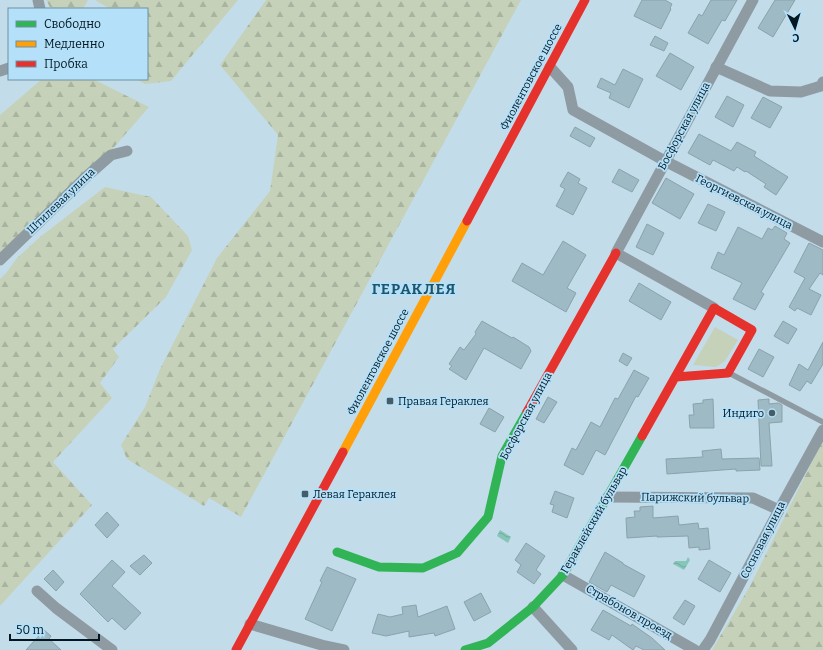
<svg xmlns="http://www.w3.org/2000/svg" width="823" height="650" viewBox="0 0 823 650" font-family="Bitter,serif">
  <defs>
    <pattern id="forest-firs" width="22" height="20" patternUnits="userSpaceOnUse"><rect width="22" height="20" fill="#c5d2b9"/><path d="M5 1l3.5 6h-7zM16 11l3.5 6h-7z" fill="#a8b49f"/></pattern>
    <pattern id="water-waves" width="16" height="10" patternUnits="userSpaceOnUse"><rect width="16" height="10" fill="#86c6b8"/><path d="M0 5q4-4 8 0t8 0" fill="none" stroke="#72a99e"/></pattern>
  </defs>
  <rect width="100%" height="100%" fill="#c3dcea"/>
  <g fill="url(#forest-firs)">
    <polygon points="46,0 88,0 83,9 51,9"/>
    <polygon points="95,0 238,0 171,81 145,84 136,79 147,79 147,9 110,9"/>
    <polygon points="266,0 521,0 241,517 209,498 204,506 127,459 121,445 145,407 160,369 217,258 270,191 278,135 220,65"/>
    <polygon points="42,79 93,79 149,107 109,153 0,261 0,115"/>
    <polygon points="105,187 151,197 188,236 192,250 166,297 113,349 119,357 100,383 112,398 53,462 92,505 0,606 0,279 7,272 17,258 40,237"/>
    <polygon points="823,440 823,650 712,650 750,586"/>
  </g>
  <polygon fill="#c5d2b9" points="715,327 738,340 725,361 716,367 693,365"/>
  <g fill="url(#water-waves)">
    <polygon points="500,530 511,537 508,543 497,536"/>
    <polygon points="688,557 690,560 684,570 673,564 675,561 686,561"/>
  </g>
  <g fill="#9ebac4" stroke="#8aa2ab">
    <polygon points="642,0 665,0 672,4 670,8 671,9 661,29 634,16"/>
    <polygon points="711,0 737,0 725,21 722,20 708,44 688,33 699,14 702,16"/>
    <polygon points="775,0 795,0 773,37 758,28"/>
    <polygon points="655,36 668,43 664,51 650,45"/>
    <polygon points="670,53 694,67 681,90 656,76"/>
    <polygon points="623,69 643,79 629,108 609,98 611,93 597,87 601,78 615,85"/>
    <polygon points="727,96 744,105 733,127 715,117"/>
    <polygon points="763,97 782,107 770,128 751,118"/>
    <polygon points="575,127 595,138 590,147 570,136"/>
    <polygon points="699,134 731,151 737,142 756,152 754,156 788,177 776,195 764,187 766,184 746,171 745,172 737,167 734,171 713,160 710,165 688,153"/>
    <polygon points="619,169 639,180 632,192 612,182"/>
    <polygon points="568,172 580,179 578,183 587,188 573,215 556,206 565,189 560,186"/>
    <polygon points="666,178 694,194 680,219 652,203"/>
    <polygon points="708,204 725,212 716,231 698,223"/>
    <polygon points="647,224 664,233 653,255 636,247"/>
    <polygon points="775,226 787,233 784,239 790,243 761,292 764,294 755,310 733,299 742,283 711,268 718,252 724,255 738,227 762,239 768,228 772,230"/>
    <polygon points="563,241 586,255 567,288 576,293 566,312 512,281 522,263 543,275"/>
    <polygon points="809,243 823,250 823,275 820,273 809,289 821,295 811,315 797,308 795,311 789,307 805,278 794,272"/>
    <polygon points="639,283 671,302 661,320 629,301"/>
    <polygon points="482,321 512,338 513,337 529,347 531,351 521,369 484,348 466,380 449,369 452,366 449,364 460,347 464,350 476,334 475,332"/>
    <polygon points="783,321 797,329 788,344 774,336"/>
    <polygon points="823,342 823,364 811,384 807,381 800,391 789,385 799,364 808,370"/>
    <polygon points="759,349 774,357 763,377 748,369"/>
    <polygon points="623,353 632,358 627,366 619,361"/>
    <polygon points="634,370 649,378 638,397 636,396 605,455 596,450 583,475 564,465 572,448 576,450 591,422 600,427 615,398 618,399"/>
    <polygon points="548,397 557,402 544,423 536,419"/>
    <polygon points="713,399 714,428 690,428 689,415 694,415 693,404 703,403 703,400"/>
    <polygon points="769,399 769,404 778,403 782,405 782,422 769,423 772,466 761,466 758,400"/>
    <polygon points="489,408 504,417 495,432 480,424"/>
    <polygon points="721,449 722,459 759,458 760,470 736,471 736,469 667,474 666,459 703,457 702,451"/>
    <polygon points="555,491 574,498 567,518 552,512 554,505 550,504"/>
    <polygon points="653,506 653,518 678,516 679,525 698,523 699,529 708,528 710,549 699,550 699,547 689,548 688,536 657,537 657,536 627,538 626,518 635,517 634,511 640,511 640,507"/>
    <polygon points="107,512 119,525 107,538 95,525"/>
    <polygon points="526,543 545,556 536,570 541,574 534,584 517,572 521,565 515,560"/>
    <polygon points="605,552 623,563 623,564 645,576 634,597 611,585 607,592 589,582"/>
    <polygon points="144,555 152,563 140,575 130,566"/>
    <polygon points="112,560 125,572 112,586 141,613 125,630 112,618 108,622 80,594"/>
    <polygon points="709,560 731,573 720,592 698,579"/>
    <polygon points="327,567 356,579 332,631 305,619 322,582 320,581"/>
    <polygon points="53,570 64,582 56,591 44,579"/>
    <polygon points="481,593 491,612 474,621 464,602"/>
    <polygon points="685,600 695,606 684,625 673,618"/>
    <polygon points="416,605 418,617 447,606 455,629 435,636 434,633 409,637 409,631 386,636 372,633 378,614 390,617 403,614 402,607"/>
    <polygon points="603,610 631,626 632,624 652,638 665,650 644,650 636,646 633,650 612,635 609,640 591,630"/>
    <polygon points="44,630 51,636 49,639 61,650 26,650"/>
  </g>
  <g fill="none" stroke-linecap="round" stroke-linejoin="round">
    <polyline stroke="#8f9ba2" stroke-width="5.5" points="729,373 823,422"/>
    <g stroke="#8f9ba2" stroke-width="11">
      <polyline points="38,0 40,9"/>
      <polyline points="550,67 568,87 573,110 665,161 823,242"/>
      <polyline points="716,67 770,91 801,92 821,86 823,82"/>
      <polyline points="0,71 9,68"/>
      <polyline points="0,260 86,177 111,155 127,151"/>
      <polyline points="714,308 616,253 753,0"/>
      <polyline points="608,497 753,498 779,510"/>
      <polyline points="563,575 695,650"/>
      <polyline points="37,591 56,608 112,650"/>
      <polyline points="533,607 572,650"/>
      <polyline points="250,624 325,646 344,650"/>
      <polyline points="703,650 710,640 779,510 823,430"/>
    </g>
    <g stroke="#30b455" stroke-width="9">
      <polyline points="337,552 379,567 423,568 457,553 488,517 502,456 527,412"/>
      <polyline points="465,650 488,643 533,607 563,575 642,436"/>
    </g>
    <polyline stroke="#ff9f0a" stroke-width="9" points="343,452 467,221"/>
    <g stroke="#e5322d" stroke-width="9">
      <polyline points="467,221 585,0"/>
      <polyline points="527,412 616,253"/>
      <polyline points="642,436 714,308 752,330 728,373 676,377"/>
      <polyline points="236,650 343,452"/>
    </g>
  </g>
  <g fill="#465c68" stroke="#b4e1f9" stroke-width="1.5">
    <rect x="386" y="397" width="8" height="8" rx="2"/>
    <circle cx="772" cy="413" r="4"/>
    <rect x="301" y="490" width="8" height="8" rx="2"/>
  </g>
  <g text-anchor="middle" dominant-baseline="central" stroke-width="3.5" stroke-linejoin="round" paint-order="stroke">
    <g font-size="11" fill="#021722" stroke="#b4e1f9">
      <text transform="translate(531 77) rotate(-62)">Фиолентовское шоссе</text>
      <text transform="translate(684 126) rotate(-62)">Босфорская улица</text>
      <text transform="translate(61 201) rotate(-44)">Штилевая улица</text>
      <text transform="translate(744 202) rotate(27)">Георгиевская улица</text>
      <text transform="translate(378 362) rotate(-62)">Фиолентовское шоссе</text>
      <text transform="translate(526 416) rotate(-62)">Босфорская улица</text>
      <text transform="translate(695 498) rotate(1)">Парижский бульвар</text>
      <text transform="translate(594 520) rotate(-60)">Гераклейский бульвар</text>
      <text transform="translate(763 540) rotate(-63)">Сосновая улица</text>
      <text transform="translate(629 612) rotate(30)">Страбонов проезд</text>
    </g>
    <g font-size="11" fill="#021722" stroke="#b4e1f9" text-anchor="start">
      <text x="398" y="401">Правая Гераклея</text>
      <text x="764" y="413" text-anchor="end">Индиго</text>
      <text x="313" y="494">Левая Гераклея</text>
    </g>
    <g font-size="15" font-weight="bold" letter-spacing="1" fill="#1c556e" stroke="#b4e1f9">
      <text x="414" y="289">ГЕРАКЛЕЯ</text>
    </g>
  </g>
  <rect x="8" y="8" width="140" height="72" fill="#b4e1f9" stroke="#6d90a3"/>
  <rect x="16" y="21" width="20" height="6" fill="#30b455" stroke="#6d90a3"/>
  <text x="44" y="28" font-size="12" fill="#021722">Свободно</text>
  <rect x="16" y="41" width="20" height="6" fill="#ff9f0a" stroke="#6d90a3"/>
  <text x="44" y="48" font-size="12" fill="#021722">Медленно</text>
  <rect x="16" y="61" width="20" height="6" fill="#e5322d" stroke="#6d90a3"/>
  <text x="44" y="68" font-size="12" fill="#021722">Пробка</text>
  <g transform="translate(795 28) rotate(175)" stroke="#b4e1f9" stroke-width="3" paint-order="stroke">
  <path d="M0-3L7 15L0 10L-7 15Z" fill="#021722"/>
  <text y="-6" font-size="11" font-weight="bold" text-anchor="middle" fill="#021722">С</text>
  </g>
  <path d="M10 634v6h89v-6" fill="none" stroke="#021722" stroke-width="2"/>
  <text x="16" y="634" font-size="12" fill="#021722" stroke="#b4e1f9" stroke-width="3" paint-order="stroke">50 m</text>
</svg>
